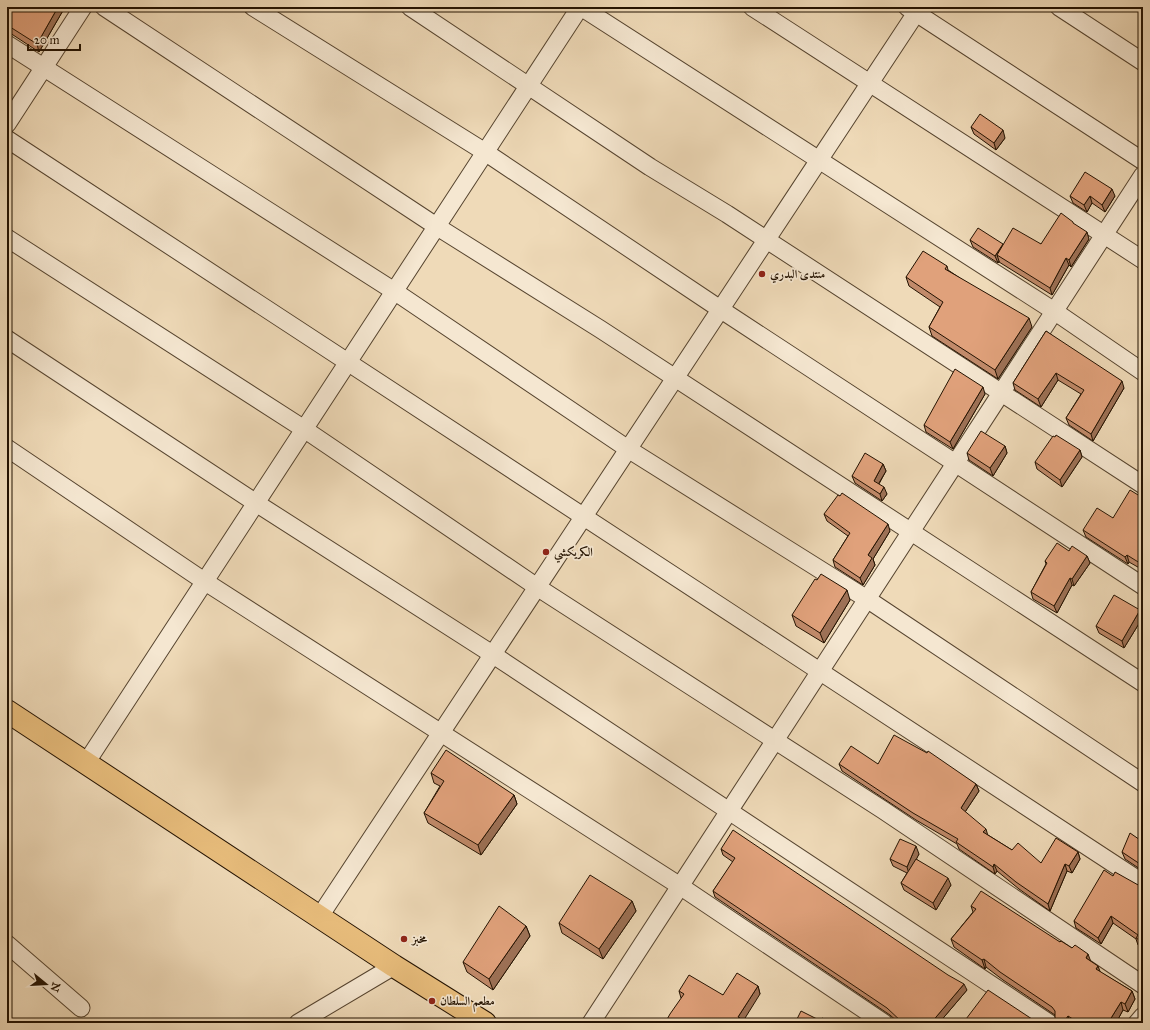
<svg xmlns="http://www.w3.org/2000/svg" width="1150" height="1030" viewBox="0 0 1150 1030" font-family="'IM FELL Great Primer',Amiri,serif">
  <rect width="100%" height="100%" fill="#efdab8"/>
  <filter id="stains"><feTurbulence type="fractalNoise" baseFrequency=".005" numOctaves="4"/><feColorMatrix values="0 0 0 0 .2 0 0 0 0 .09 0 0 0 0 .02 0 0 0 .5 -.17"/></filter>
  <radialGradient id="worn" r=".72"><stop offset=".6" stop-color="#630" stop-opacity="0"/><stop offset="1" stop-color="#630" stop-opacity=".3"/></radialGradient>
  <g fill="none" stroke-linecap="round" stroke-linejoin="round">
    <g stroke="#56442f" stroke-width="19">
      <g id="street">
        <polyline points="104,7 436,226 600,329 1143,683"/>
        <polyline points="253,7 485,152 720,309 1143,586"/>
        <polyline points="410,7 650,167 727,214 1143,485"/>
        <polyline points="581,7 1054,311 1143,372"/>
        <polyline points="752,7 1143,260"/>
        <polyline points="907,7 1143,161"/>
        <polyline points="1059,7 1143,62"/>
        <polyline points="7,44 394,291 628,449 867,599 1143,783"/>
        <polyline points="7,124 83,7"/>
        <polyline points="7,139 1143,883"/>
        <polyline points="7,238 304,429 537,587 883,810 1143,985"/>
        <polyline points="7,339 256,503 492,654 1049,1023"/>
        <polyline points="7,448 204,581 680,886 884,1023"/>
        <polyline points="86,763 580,7"/>
        <polyline points="320,916 920,7"/>
        <polyline points="7,944 81,1008"/>
        <polyline points="298,1023 394,966"/>
        <polyline points="591,1023 1143,175"/>
        <polyline points="1137,1023 1143,1016"/>
      </g>
    </g>
    <g stroke="#231201" stroke-width="24">
      <polyline id="primary" points="7,711 394,966 485,1023"/>
    </g>
    <use href="#street" stroke="#f5e7d1" stroke-width="17"/>
    <use href="#primary" stroke="#e8bd7c" stroke-width="22"/>
  </g>
  <g fill="#c18a6a" stroke="#231201">
    <polygon points="7,7 65,7 39,52 7,31"/>
    <polygon points="971,127 1005,138 996,150 974,134"/>
    <polygon points="1070,196 1115,196 1105,212 1092,203 1087,212 1073,203"/>
    <polygon points="1074,224 1089,239 1071,267 1069,265 1052,295 999,262 999,261 998,263 973,247 970,240 1003,245 1041,244"/>
    <polygon points="947,266 948,270 1032,327 998,379 932,336 929,327 940,307 909,286 906,277"/>
    <polygon points="1046,331 1124,388 1093,441 1069,425 1066,418 1081,394 1058,380 1041,407 1015,390 1013,383"/>
    <polygon points="985,394 953,449 926,432 924,425"/>
    <polygon points="1005,446 1007,453 993,476 969,460 967,453"/>
    <polygon points="1080,450 1082,457 1062,487 1037,469 1035,462"/>
    <polygon points="883,464 886,471 879,484 887,494 882,501 855,483 852,476"/>
    <polygon points="1143,498 1143,570 1129,562 1128,564 1086,537 1083,530 1113,518"/>
    <polygon points="824,514 890,531 873,559 875,565 863,585 835,567 833,560 848,536 827,521"/>
    <polygon points="1069,551 1087,556 1090,563 1074,586 1072,585 1057,613 1033,599 1031,592 1046,564 1045,561"/>
    <polygon points="850,600 824,643 796,626 792,615"/>
    <polygon points="1143,617 1124,648 1099,633 1096,626"/>
    <polygon points="839,764 878,764 976,784 979,791 965,812 988,835 1012,850 1041,863 1078,852 1080,859 1072,873 1067,871 1050,911 1019,889 997,871 995,874 959,849 957,844 916,820 842,771"/>
    <polygon points="431,773 514,795 517,804 481,855 428,823 424,813 440,786 434,783"/>
    <polygon points="1143,842 1143,871 1125,859 1122,852"/>
    <polygon points="721,849 967,990 939,1023 899,1023 890,1015 715,897 713,891 733,862 723,855"/>
    <polygon points="919,854 916,859 951,885 936,910 904,890 901,883 907,873 893,866 890,859"/>
    <polygon points="1113,876 1140,886 1143,886 1143,947 1138,945 1136,939 1113,923 1101,944 1076,928 1074,921"/>
    <polygon points="632,901 636,911 603,959 562,933 559,923"/>
    <polygon points="971,906 1060,942 1090,961 1100,972 1132,991 1135,999 1128,1012 1123,1010 1116,1023 1057,1023 1055,1015 1003,980 986,967 985,969 954,947 951,939 973,912"/>
    <polygon points="526,926 530,936 493,990 467,972 463,962"/>
    <polygon points="758,986 760,994 681,998 679,991 723,995"/>
  </g>
  <g fill="#9d7156" stroke="#231201">
    <polygon points="58,7 65,7 39,52 37,44"/>
    <polygon points="1003,130 1005,138 996,150 994,143"/>
    <polygon points="1112,189 1115,196 1105,212 1102,205"/>
    <polygon points="1090,196 1092,203 1087,212 1084,205"/>
    <polygon points="1087,232 1089,239 1071,267 1069,260"/>
    <polygon points="1003,244 1005,251 997,255 999,261 998,263 995,256"/>
    <polygon points="1066,258 1069,265 1052,295 1050,288"/>
    <polygon points="1029,318 1032,327 998,379 995,370"/>
    <polygon points="1056,373 1058,380 1041,407 1038,399"/>
    <polygon points="1122,381 1124,388 1093,441 1091,434"/>
    <polygon points="983,387 985,394 953,449 950,442"/>
    <polygon points="1005,446 1007,453 993,476 990,468"/>
    <polygon points="1080,450 1082,457 1062,487 1060,480"/>
    <polygon points="883,464 886,471 876,488 874,481"/>
    <polygon points="884,487 887,494 882,501 880,494"/>
    <polygon points="888,524 890,531 873,559 875,565 863,585 860,578 868,555"/>
    <polygon points="1127,555 1129,562 1128,564 1125,557"/>
    <polygon points="1087,556 1090,563 1074,586 1072,579"/>
    <polygon points="1070,578 1072,585 1057,613 1054,606"/>
    <polygon points="847,590 850,600 824,643 820,633"/>
    <polygon points="1140,610 1143,617 1124,648 1122,641"/>
    <polygon points="976,784 979,791 963,815 961,808"/>
    <polygon points="514,795 517,804 481,855 478,845"/>
    <polygon points="986,829 988,836 983,832"/>
    <polygon points="916,846 919,854 909,874 907,867"/>
    <polygon points="1078,852 1080,859 1072,873 1069,866"/>
    <polygon points="994,864 997,871 995,874 993,867"/>
    <polygon points="1065,864 1067,871 1050,911 1048,904"/>
    <polygon points="948,878 951,885 936,910 933,903"/>
    <polygon points="632,901 636,911 603,959 599,949"/>
    <polygon points="1111,916 1113,923 1101,944 1098,938"/>
    <polygon points="526,926 530,936 493,990 489,979"/>
    <polygon points="1088,954 1091,962 1086,958"/>
    <polygon points="984,959 986,967 985,969 982,960"/>
    <polygon points="1098,966 1101,974 1096,969"/>
    <polygon points="964,984 967,990 939,1023 931,1023"/>
    <polygon points="758,986 760,994 742,1023 736,1023 738,1017"/>
    <polygon points="1132,991 1135,999 1128,1012 1125,1004"/>
    <polygon points="1121,1002 1123,1010 1116,1023 1108,1023"/>
    <polygon points="1068,1016 1070,1023 1063,1023"/>
  </g>
  <g fill="#e0a17b" stroke="#231201">
    <polygon points="7,7 58,7 37,44 7,25"/>
    <polygon points="980,114 1003,130 994,143 971,127"/>
    <polygon points="1085,172 1112,189 1102,205 1090,196 1084,205 1070,196"/>
    <polygon points="1061,213 1073,222 1073,223 1087,232 1069,260 1066,258 1050,288 997,255 1013,228 1041,244"/>
    <polygon points="978,228 1003,244 995,256 970,240"/>
    <polygon points="923,251 947,266 945,269 1029,318 995,370 929,327 943,302 906,277"/>
    <polygon points="1046,331 1122,381 1091,434 1066,418 1084,390 1056,373 1038,399 1013,383"/>
    <polygon points="955,369 983,387 950,442 924,425"/>
    <polygon points="981,431 1005,446 990,468 967,453"/>
    <polygon points="1056,435 1080,450 1060,480 1035,462 1053,436 1055,437"/>
    <polygon points="865,453 883,464 874,481 884,487 880,494 852,476"/>
    <polygon points="1130,490 1143,498 1143,565 1127,555 1125,557 1083,530 1097,508 1113,518"/>
    <polygon points="842,493 888,524 868,555 872,558 860,578 833,560 850,533 824,514 838,495 840,496"/>
    <polygon points="1057,543 1069,551 1072,546 1087,556 1072,579 1070,578 1054,606 1031,592 1047,563 1045,561"/>
    <polygon points="821,574 847,590 820,633 792,615 815,579 817,580"/>
    <polygon points="1114,595 1140,610 1122,641 1096,626"/>
    <polygon points="894,735 927,753 928,751 976,784 961,808 986,829 983,832 1012,850 1018,843 1041,863 1056,838 1078,852 1069,866 1065,864 1048,904 1016,882 994,864 993,867 956,842 958,839 913,813 839,764 851,746 878,764"/>
    <polygon points="446,750 514,795 478,845 424,813 444,781 431,773"/>
    <polygon points="733,830 948,975 964,984 931,1023 907,1023 905,1021 903,1023 887,1008 713,891 735,858 721,849"/>
    <polygon points="1130,833 1143,842 1143,866 1122,852"/>
    <polygon points="900,839 916,846 907,867 890,859"/>
    <polygon points="916,859 948,878 933,903 901,883"/>
    <polygon points="1104,870 1113,876 1115,872 1140,886 1143,886 1143,942 1136,938 1138,935 1111,916 1098,938 1074,921"/>
    <polygon points="590,875 632,901 599,949 559,923"/>
    <polygon points="981,891 1060,942 1061,941 1072,948 1075,945 1088,954 1086,958 1098,966 1096,969 1132,991 1125,1004 1121,1002 1108,1023 1079,1023 1068,1016 1063,1023 1062,1023 1055,1018 1055,1011 1052,1007 1000,972 984,959 982,960 951,939 976,909 971,906"/>
    <polygon points="499,906 526,926 489,979 463,962"/>
    <polygon points="737,973 758,986 738,1017 740,1018 736,1023 665,1023 670,1014 684,994 679,991 689,975 723,995"/>
    <polygon points="988,990 1038,1023 963,1023"/>
    <polygon points="801,1011 821,1021 822,1018 833,1023 795,1023"/>
  </g>
  <g fill="#8f2418" stroke="#f5e7d1" stroke-width="1.5">
    <circle cx="762" cy="274" r="4"/>
    <circle cx="546" cy="552" r="4"/>
    <circle cx="404" cy="939" r="4"/>
    <circle cx="432" cy="1001" r="4"/>
  </g>
  <g text-anchor="middle" dominant-baseline="central" stroke-width="3.5" stroke-linejoin="round" paint-order="stroke">
    <g font-size="12" font-weight="bold" fill="#231201" stroke="#f5e7d1" text-anchor="start">
      <text x="770" y="274">منتدى البدري</text>
      <text x="554" y="552">الكريكشي</text>
      <text x="412" y="939">مخبز</text>
      <text x="440" y="1001">مطعم السلطان</text>
    </g>
  </g>
  <rect width="1150" height="1030" fill="none" stroke="#efdab8" stroke-width="24"/>
  <rect x="8" y="8" width="1134" height="1014" fill="none" stroke="#231201" stroke-width="2"/>
  <rect x="12" y="12" width="1126" height="1006" fill="none" stroke="#231201"/>
  <g transform="translate(46 984) rotate(108)" stroke="#f5e7d1" stroke-width="3" paint-order="stroke">
  <path d="M0-3L7 15L0 10L-7 15Z" fill="#231201"/>
  <text y="-6" font-size="11" font-weight="bold" text-anchor="middle" fill="#231201">N</text>
  </g>
  <path d="M28 44v6h52v-6" fill="none" stroke="#231201" stroke-width="2"/>
  <text x="34" y="44" font-size="12" fill="#231201" stroke="#f5e7d1" stroke-width="3" paint-order="stroke">20 m</text>
  <rect width="100%" height="100%" filter="url(#stains)"/>
  <rect width="100%" height="100%" fill="url(#worn)"/>
</svg>
